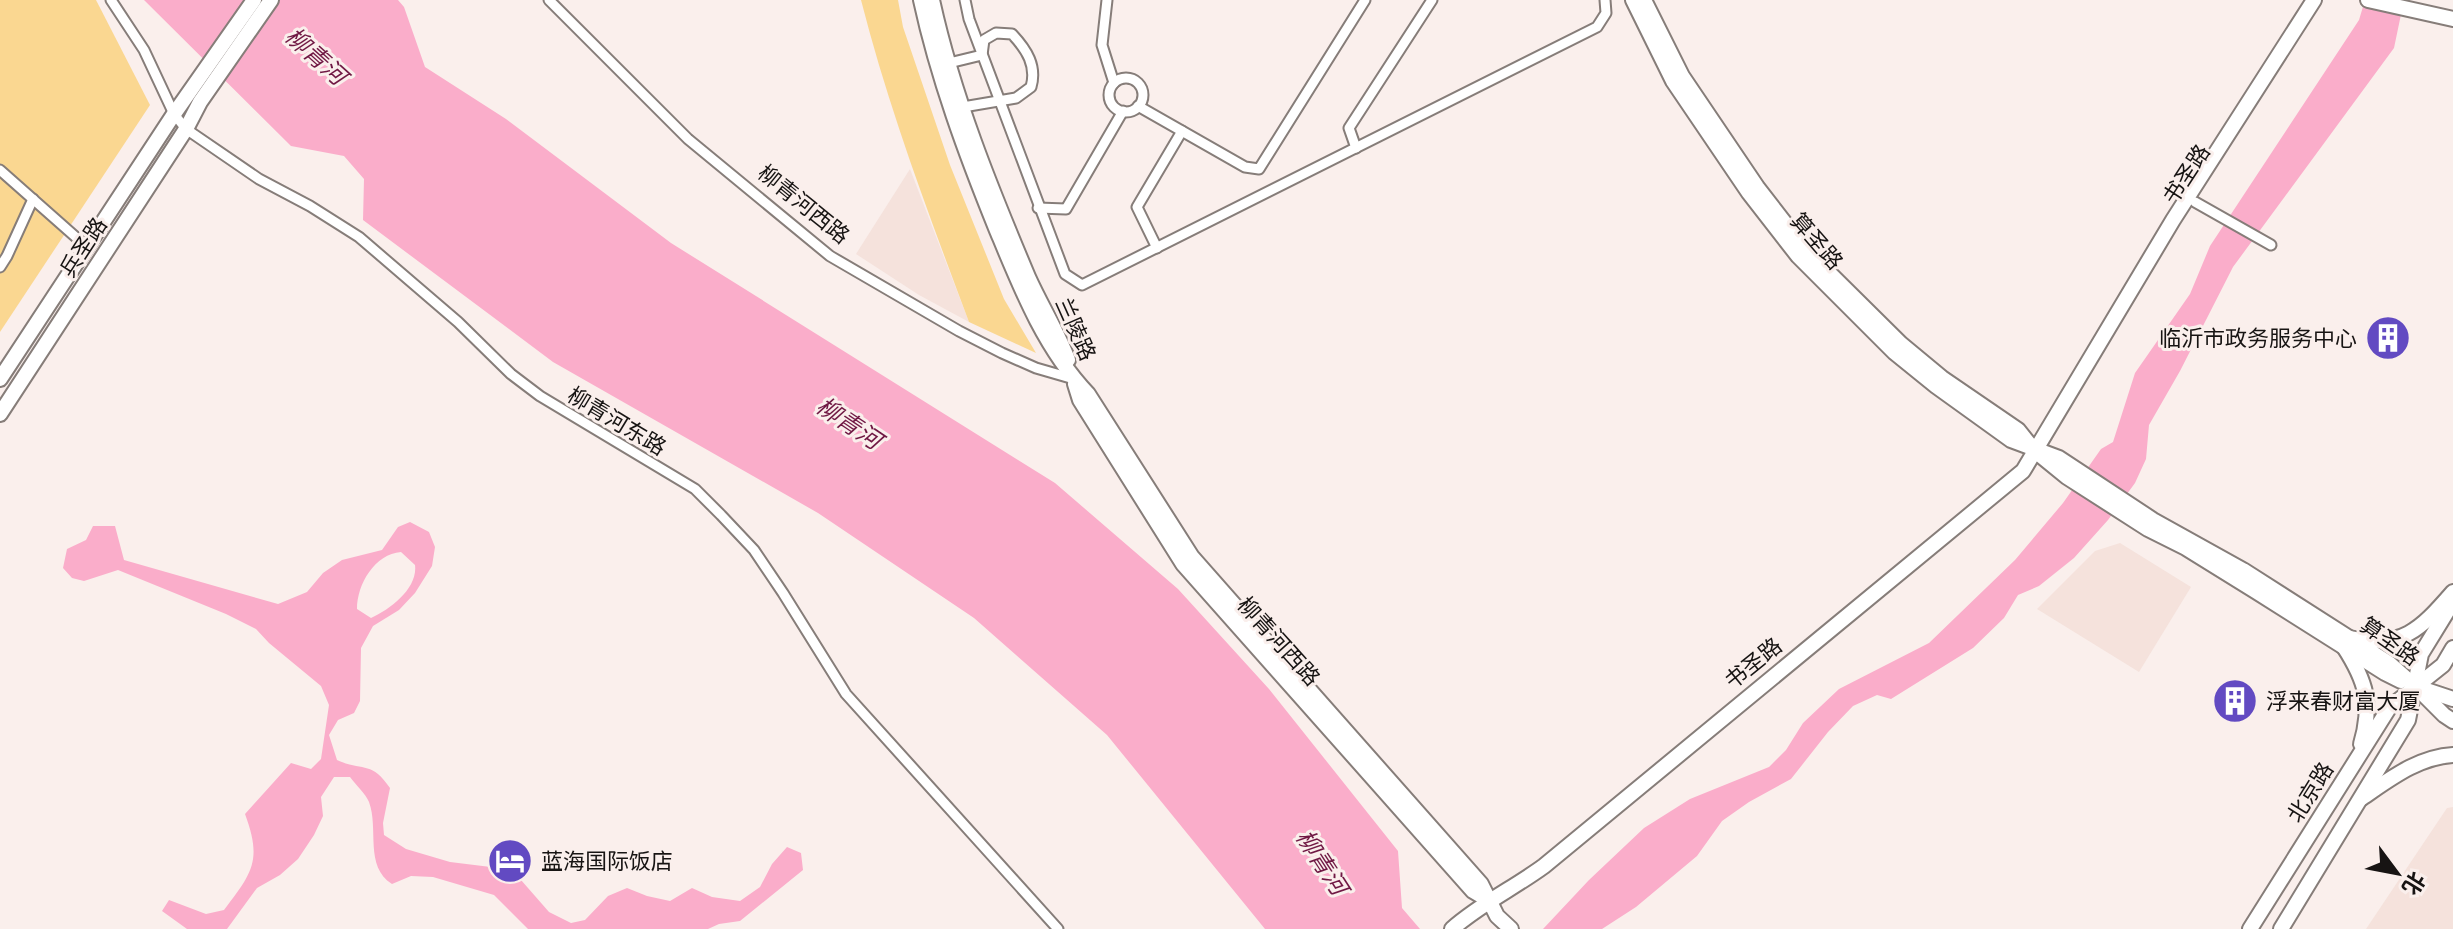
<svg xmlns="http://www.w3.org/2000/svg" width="2453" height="929" viewBox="0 0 2453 929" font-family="'Space Grotesk','Noto Sans SC',sans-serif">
  <rect width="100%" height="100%" fill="#faefec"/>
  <g fill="#f5e2dc">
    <polygon points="910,169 969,322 919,295 856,254"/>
    <polygon points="2120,543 2191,587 2139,672 2037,609 2095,551"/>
    <polygon points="2453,807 2453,929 2366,929 2447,808"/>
  </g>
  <g fill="#fad791">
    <polygon points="0,0 96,0 150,105 0,332"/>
    <path d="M 861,0 L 898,0 L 903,27 L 950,165 L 1004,299 L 1036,353 L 969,322 C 929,215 889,110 861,0 Z"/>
  </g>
  <g fill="#faadca" fill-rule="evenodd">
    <polygon points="144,0 398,0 404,7 425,67 506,119 671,243 1055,483 1178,589 1269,689 1398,851 1402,908 1420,929 1265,929 1107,735 974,618 818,513 553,362 363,220 364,179 344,156 291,146"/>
    <polygon points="2365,0 2404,0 2394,48 2233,267 2180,371 2149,425 2146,459 2135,483 2108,520 2074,558 2039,586 2018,595 2004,618 1973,648 1891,699 1877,695 1853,706 1828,732 1791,779 1749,802 1722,821 1697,856 1636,907 1602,929 1543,929 1589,880 1644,828 1690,799 1769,767 1786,750 1803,723 1839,689 1929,643 2015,560 2063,503 2101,449 2113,442 2135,373 2190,294 2210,246 2359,20"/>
    <path d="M 410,522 L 429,532 L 435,547 L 432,566 L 415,593 L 399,610 L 373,626 L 361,648 L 360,701 L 354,713 L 338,720 L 329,735 L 337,760 C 363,772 371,760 390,788 L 383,823 L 384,835 L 406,849 L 450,862 L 507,869 L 521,880 L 549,912 L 571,923 L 585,920 L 608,896 L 627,888 L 647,896 L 670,901 L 692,888 L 712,897 L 740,901 L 760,887 L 772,864 L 787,847 L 801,853 L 803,870 L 740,921 L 719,924 L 708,929 L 528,929 L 494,895 L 433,877 L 411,876 L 392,884 C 364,866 379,829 369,802 C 366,794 355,784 350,777 L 334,777 L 321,797 L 323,816 L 314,835 L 298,859 L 280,875 L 257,888 L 227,929 L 187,929 L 162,911 L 169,900 L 206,914 L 224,910 C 253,872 262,860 245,814 L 291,763 L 311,769 L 321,759 L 329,705 L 321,686 L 269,643 L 256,629 L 226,614 L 118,570 L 84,581 L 72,578 L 63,568 L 67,549 L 86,540 L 93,526 L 115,526 L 124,560 L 278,604 L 307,592 L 323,573 L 342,560 L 382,550 L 398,527 ZM 401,552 L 415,565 C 418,588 391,609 371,618 L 357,609 C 357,584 375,554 401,552 Z"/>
  </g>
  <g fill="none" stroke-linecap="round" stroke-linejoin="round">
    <g stroke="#867d79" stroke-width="13">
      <g id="street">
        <polyline points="111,0 144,50 174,114 186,129 259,179 310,206 359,237 458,322 511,374 540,396 695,489 721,515 754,550 783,593 846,694 1058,929"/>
        <polyline points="549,0 688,139 830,256 959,331 1002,353 1036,368 1074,379"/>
        <polyline points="965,0 969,19 1065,274 1082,285 1597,27 1606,13 1605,0"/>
        <polyline points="1107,0 1102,45 1114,83"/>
        <path d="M 949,63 L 982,55 L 984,40 L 996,33 L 1012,34 C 1027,50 1037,66 1031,87 L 1016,98 L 963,107"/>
        <circle cx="1126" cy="95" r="17"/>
        <polyline points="1138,106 1245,167 1259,169 1365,0"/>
        <polyline points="1356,148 1349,128 1432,0"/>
        <polyline points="0,170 87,247"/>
        <polyline points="2195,202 2271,245"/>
        <polyline points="1038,208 1066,209 1123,111"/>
        <polyline points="1157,248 1137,207 1182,131"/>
        <polyline points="0,267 7,256 33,199"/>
      </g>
    </g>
    <g stroke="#867d79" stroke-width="18">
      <g id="secondary">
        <path d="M 921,0 C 938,78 966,154 996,228 C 1020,286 1044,348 1088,394 L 1192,557 L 1481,884 L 1497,916 L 1511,929"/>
        <path d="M 932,0 C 953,96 990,187 1028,277 C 1041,306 1057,331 1068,360"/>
        <polyline points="1633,0 1673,81 1749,193 1798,256 1894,352 1936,386 2011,440 2059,458 2153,520 2243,570 2390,664 2416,687"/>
        <polyline points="1644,0 1682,76 1757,187 1805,249 1901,344 1942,378 2018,430 2035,451 2067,477 2148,529 2186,548 2257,592 2385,673 2401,681"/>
        <polyline points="2368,0 2453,19"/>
        <polyline points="0,379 174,114 254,0"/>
        <polyline points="1075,384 1080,400 1183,564 1473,891 1490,901"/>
        <polyline points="0,414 186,129 200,102 271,0"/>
        <path d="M 1452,929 C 1480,904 1514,888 1544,866 L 2023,471 L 2173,220 L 2314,0"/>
      </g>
    </g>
    <g stroke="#867d79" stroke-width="18">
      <g id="primary">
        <path d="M 2349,638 C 2403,648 2419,631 2453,592"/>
        <path d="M 2344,647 C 2366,681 2373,704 2361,744"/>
        <polyline points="2416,687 2444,715 2453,721"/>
        <polyline points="2420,688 2453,699"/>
        <path d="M 2362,798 C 2390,779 2418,757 2453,755"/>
        <polyline points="2250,929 2389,708 2443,665 2453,648"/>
        <polyline points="2281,929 2408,720 2421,654 2453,602"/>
      </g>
    </g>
    <use href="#street" stroke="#fff" stroke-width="9"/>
    <use href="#secondary" stroke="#fff" stroke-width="14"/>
    <use href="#primary" stroke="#fff" stroke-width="14"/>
  </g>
  <defs>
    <g id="building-disc" transform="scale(2.3)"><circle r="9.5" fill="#624ac2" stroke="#faefec"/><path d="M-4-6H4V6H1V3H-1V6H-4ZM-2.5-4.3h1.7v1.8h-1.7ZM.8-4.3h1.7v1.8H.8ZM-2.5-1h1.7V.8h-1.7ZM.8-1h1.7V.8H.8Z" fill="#fff"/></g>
    <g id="hotel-disc" transform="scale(2.3)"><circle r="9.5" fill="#624ac2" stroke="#faefec"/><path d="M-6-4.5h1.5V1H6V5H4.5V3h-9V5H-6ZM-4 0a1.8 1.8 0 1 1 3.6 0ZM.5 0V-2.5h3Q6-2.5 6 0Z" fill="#fff"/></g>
  </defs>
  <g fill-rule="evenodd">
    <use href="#building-disc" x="2388" y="338"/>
    <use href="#building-disc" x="2235" y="701"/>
    <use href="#hotel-disc" x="510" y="861"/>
  </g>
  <g text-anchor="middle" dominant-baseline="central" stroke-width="6" stroke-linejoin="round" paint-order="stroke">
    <g font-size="22" fill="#171413" stroke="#faefec">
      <text transform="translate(2186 174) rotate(-57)">书圣路</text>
      <text transform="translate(804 204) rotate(39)">柳青河西路</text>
      <text transform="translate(1817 241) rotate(49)">算圣路</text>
      <text transform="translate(83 247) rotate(-57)">兵圣路</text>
      <text transform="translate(1076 329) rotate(66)">兰陵路</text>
      <text transform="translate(617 421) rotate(31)">柳青河东路</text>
      <text transform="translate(1279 641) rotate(48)">柳青河西路</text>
      <text transform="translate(2390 641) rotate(35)">算圣路</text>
      <text transform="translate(1753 663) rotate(-39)">书圣路</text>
      <text transform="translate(2310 792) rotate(-58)">北京路</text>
    </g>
    <g font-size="22" fill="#171413" stroke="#faefec" text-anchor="start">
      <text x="2357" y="338" text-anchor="end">临沂市政务服务中心</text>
      <text x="2266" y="701">浮来春财富大厦</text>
      <text x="541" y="861">蓝海国际饭店</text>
    </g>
    <g font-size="24" font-style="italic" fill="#701844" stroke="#faefec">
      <text transform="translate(316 56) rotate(42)">柳青河</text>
      <text transform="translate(849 423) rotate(34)">柳青河</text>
      <text transform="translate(1322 862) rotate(57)">柳青河</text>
    </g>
  </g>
  <g transform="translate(2397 873) rotate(122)" stroke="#faefec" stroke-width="6" paint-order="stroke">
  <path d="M0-6L14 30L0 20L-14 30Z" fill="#171413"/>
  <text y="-12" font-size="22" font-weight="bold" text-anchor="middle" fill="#171413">北</text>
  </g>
</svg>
